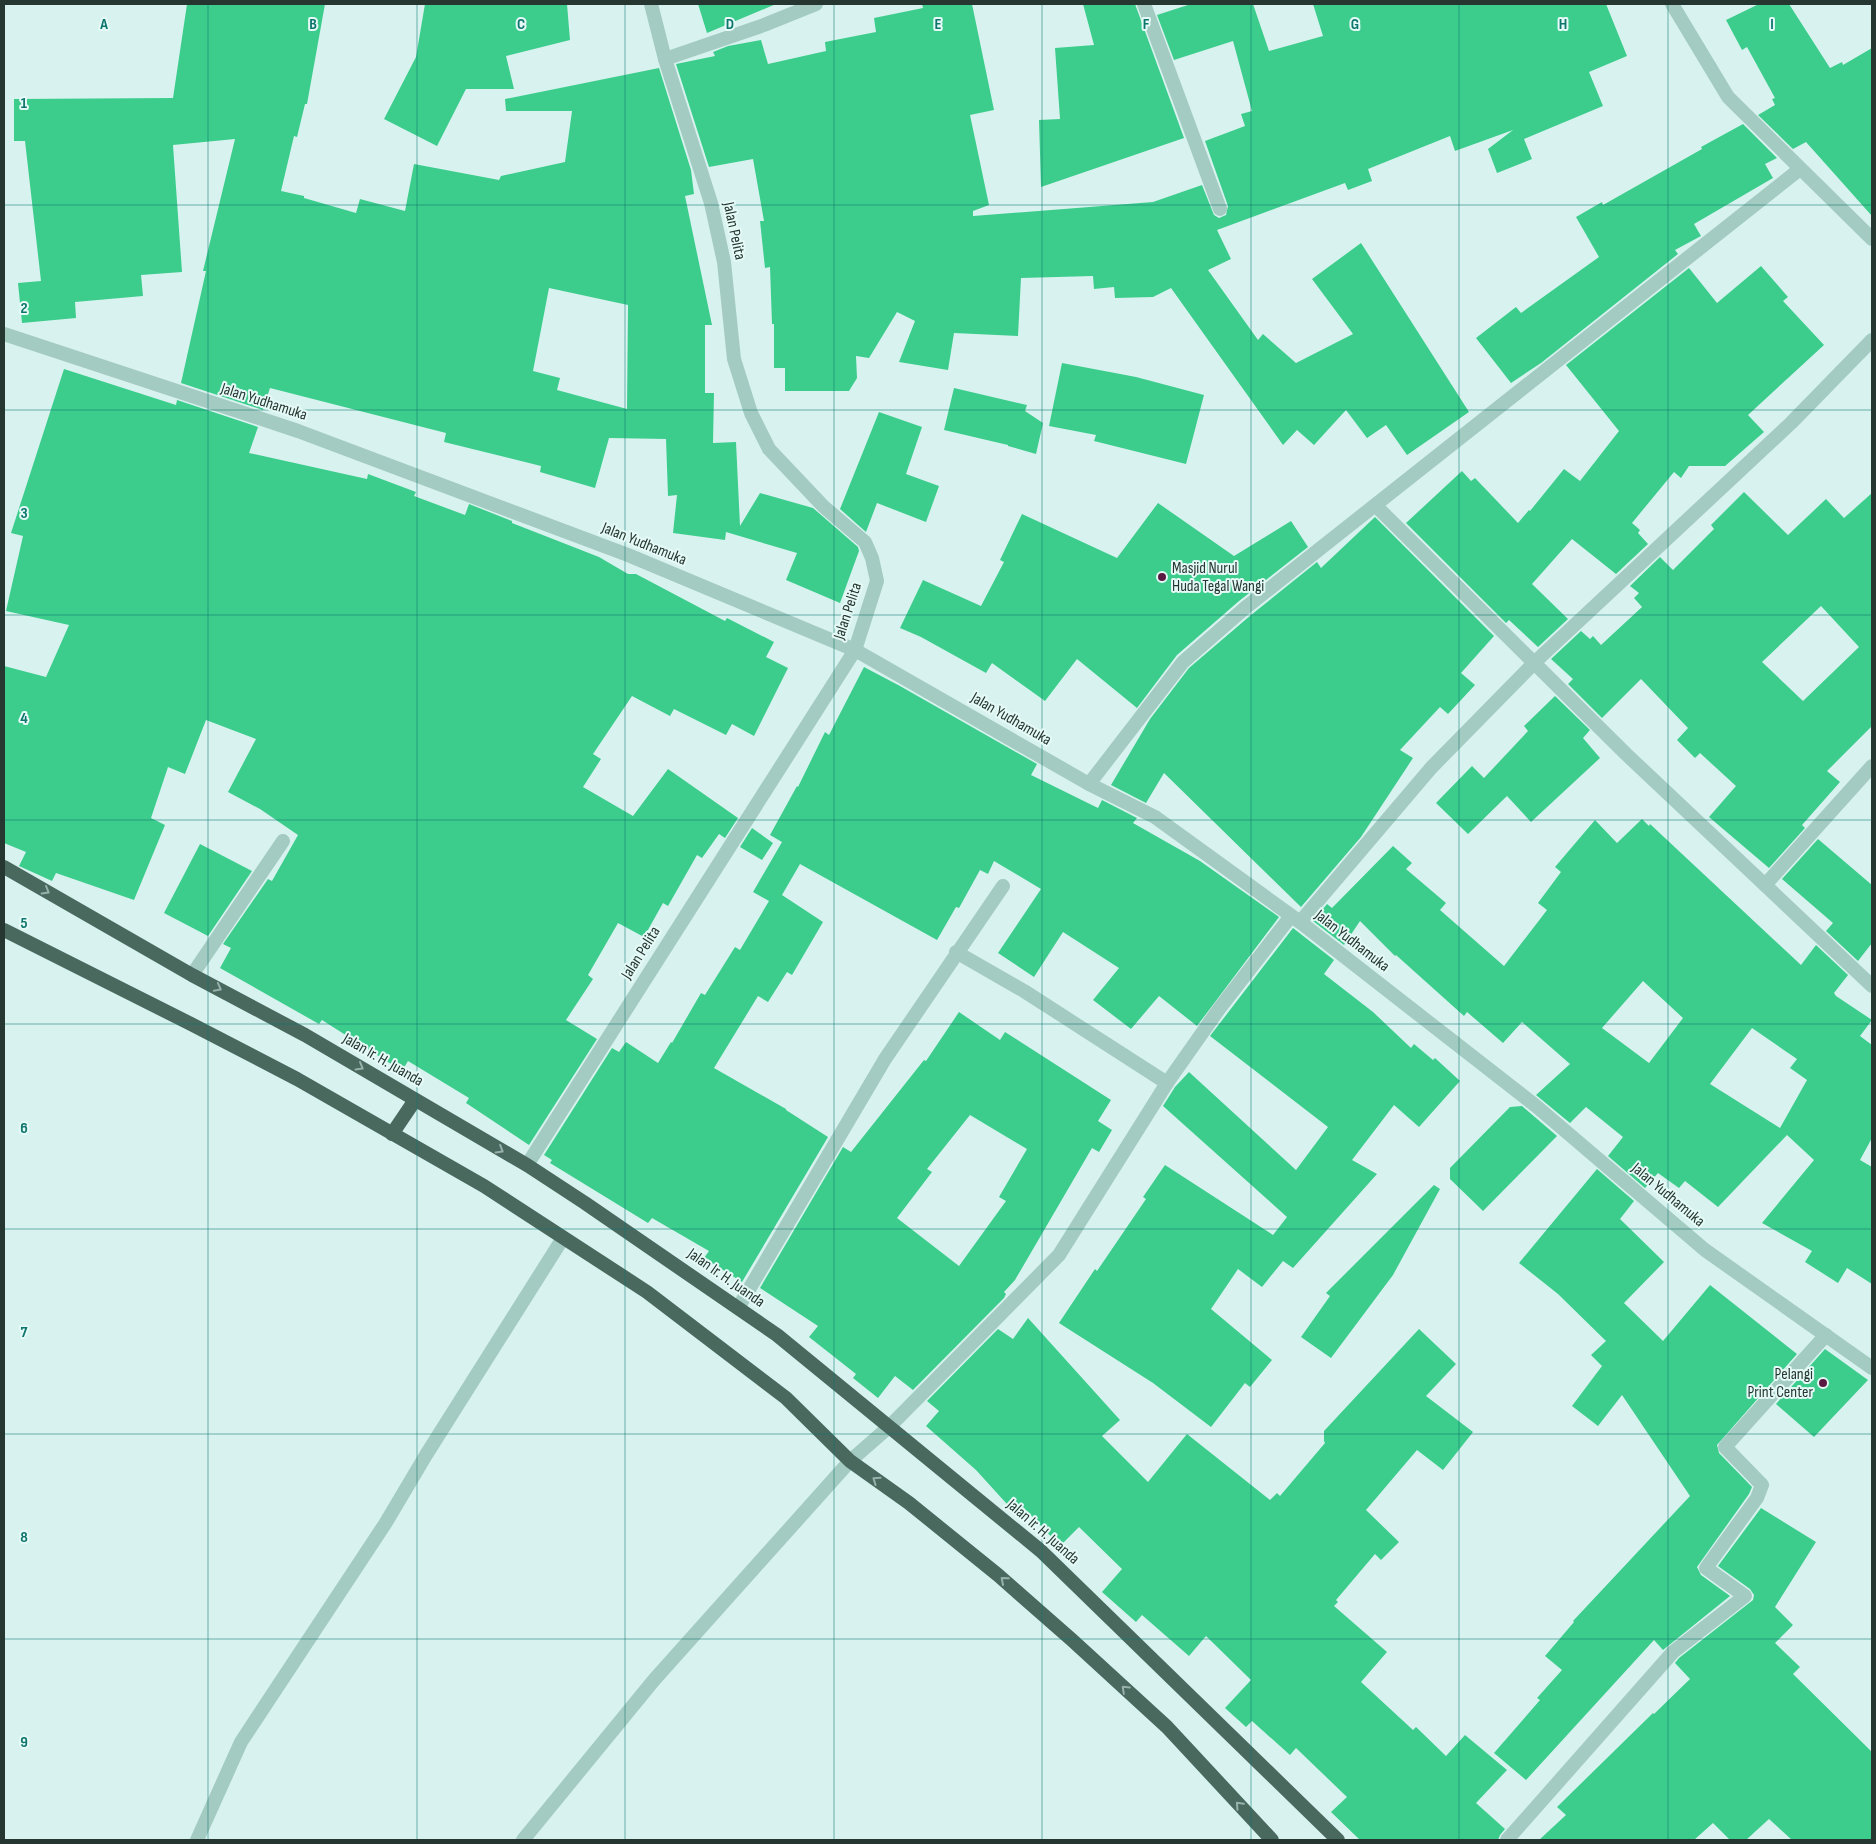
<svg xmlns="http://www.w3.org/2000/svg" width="1876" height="1844" viewBox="0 0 1876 1844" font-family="'Sofia Sans Condensed',sans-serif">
  <rect width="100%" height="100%" fill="#d8f3ef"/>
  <g fill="#3ccd8d" fill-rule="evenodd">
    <path d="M 187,4 L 325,4 L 307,104 L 305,104 L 297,137 L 294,136 L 281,191 L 304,196 L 304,198 L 356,213 L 360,199 L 405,211 L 414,164 L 499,180 L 501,176 L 565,162 L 572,111 L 506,111 L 505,99 L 659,68 L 691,170 L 694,194 L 685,196 L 712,325 L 705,325 L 705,393 L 714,393 L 713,443 L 736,442 L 740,526 L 760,493 L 813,508 L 858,547 L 859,551 L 840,603 L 786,580 L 797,553 L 726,532 L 725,540 L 673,533 L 677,495 L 668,496 L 666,439 L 609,438 L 595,488 L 540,472 L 541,466 L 444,442 L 446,433 L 270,388 L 263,410 L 181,383 L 206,271 L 203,271 L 235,139 L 173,145 L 182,272 L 141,275 L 143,296 L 75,302 L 76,318 L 22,323 L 18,283 L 41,281 L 25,141 L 14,141 L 14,99 L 173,98 ZM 549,288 L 628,305 L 627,409 L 557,390 L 560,378 L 533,371 Z"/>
    <polygon points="425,4 567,4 570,40 506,56 514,89 466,89 437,146 384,119 416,57"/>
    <polygon points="698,4 776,4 707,33"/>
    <polygon points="922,4 972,4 994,110 970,115 989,205 973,211 973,216 1153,202 1202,185 1214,215 1219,218 1226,215 1228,206 1205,141 1245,126 1241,114 1252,111 1233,41 1174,60 1157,15 1191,4 1253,4 1269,51 1323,36 1313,4 1606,4 1627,56 1589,72 1603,106 1524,139 1532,159 1497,173 1488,149 1513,130 1455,151 1450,136 1368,169 1372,181 1348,190 1345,183 1217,230 1231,259 1208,270 1258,340 1263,334 1296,363 1353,334 1312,279 1361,243 1469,412 1407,455 1386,425 1367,438 1346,410 1314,445 1297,430 1283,445 1171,288 1153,297 1115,298 1114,287 1094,289 1093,276 1021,278 1018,336 954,333 948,370 899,362 915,321 897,312 869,358 856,356 857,378 849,391 785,391 785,368 774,368 774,324 772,324 770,267 765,268 760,221 764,221 753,159 709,167 676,64 715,56 713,52 728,46 761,40 768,64 826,51 825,42 876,32 874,18 923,8"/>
    <polygon points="1083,4 1135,4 1184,138 1041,187 1039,120 1060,119 1055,48 1094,45"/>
    <polygon points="1759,4 1789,4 1830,68 1842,62 1843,65 1872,48 1872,216 1806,142 1793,149 1758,115 1775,105 1772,99 1775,98 1747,47 1742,50 1726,20"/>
    <polygon points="1743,124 1777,158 1765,164 1773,178 1694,224 1701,236 1675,250 1678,254 1541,363 1511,383 1476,338 1516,307 1521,313 1599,257 1576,217 1602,202 1603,205 1702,149 1701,147"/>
    <polygon points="1761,266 1788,297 1783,301 1824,345 1748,415 1764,432 1725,466 1689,466 1681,478 1674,472 1632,523 1640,530 1638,533 1648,544 1616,574 1572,539 1532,584 1568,619 1538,647 1509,620 1506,623 1406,523 1462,471 1471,481 1475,478 1518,523 1529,510 1530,511 1564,469 1580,481 1619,431 1566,365 1689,268 1717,303"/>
    <polygon points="1062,363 1136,377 1204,395 1186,464 1094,441 1096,435 1049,426"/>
    <polygon points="64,369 176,405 177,400 258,427 249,453 367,479 368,474 416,492 414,496 465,515 469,504 512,521 512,523 599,557 628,574 636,574 725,621 727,618 774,642 766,657 788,668 754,736 732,724 726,735 674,709 670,716 632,696 593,754 601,759 583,787 633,816 668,769 738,818 725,838 719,834 702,858 697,855 668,906 663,903 644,937 618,923 588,975 593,979 566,1020 597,1039 529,1145 466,1103 469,1098 408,1061 402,1071 322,1020 319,1024 220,968 231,948 223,944 268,879 272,881 298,835 260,809 228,792 256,739 206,720 185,774 168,767 151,818 165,825 134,900 56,873 52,881 19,866 26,852 4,843 4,666 46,677 69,625 6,611 23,536 11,533"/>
    <polygon points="954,388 1027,405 1025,411 1043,423 1036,454 1008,446 1008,445 944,430"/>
    <polygon points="879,412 922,427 906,474 939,486 926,522 877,503 866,532 840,509"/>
    <path d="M 1744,492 L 1788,535 L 1826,499 L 1844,518 L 1872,493 L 1872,726 L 1827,771 L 1840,782 L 1802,825 L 1805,828 L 1769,868 L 1709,817 L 1736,786 L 1700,753 L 1695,758 L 1677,740 L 1688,728 L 1641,679 L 1602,718 L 1568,684 L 1573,679 L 1551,659 L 1581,631 L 1590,639 L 1593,636 L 1601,645 L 1642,607 L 1634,598 L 1639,593 L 1630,586 L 1660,557 L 1673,570 L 1714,529 L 1711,525 ZM 1821,606 L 1859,647 L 1803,701 L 1762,662 Z"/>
    <polygon points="1158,503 1234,556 1291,521 1308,547 1239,601 1177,655 1137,708 1077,659 1045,701 992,663 986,673 921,637 900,628 923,580 981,606 1004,562 1000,560 1022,514 1117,558"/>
    <polygon points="1375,517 1494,636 1461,673 1475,685 1448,714 1440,707 1400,750 1413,758 1361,837 1301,907 1164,773 1146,803 1111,785 1150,719 1189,668 1251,615 1317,562 1321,568"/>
    <polygon points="864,667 900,686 1037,764 1031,775 1098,808 1102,800 1137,818 1133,823 1200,861 1279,917 1197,1026 1159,996 1131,1029 1093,1000 1119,968 1063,932 1034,977 998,953 1041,889 994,861 988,874 980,870 959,908 956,907 937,940 800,864 782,895 823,922 792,975 787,972 768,1002 758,996 714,1068 786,1109 786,1110 828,1137 742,1282 704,1258 709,1251 652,1218 648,1223 550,1163 552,1160 544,1155 612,1048 619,1052 626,1042 658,1063 671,1042 672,1043 701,993 705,995 735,947 740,950 769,901 753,892 782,842 770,835 797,786 798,787 825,732 829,735"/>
    <polygon points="1555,696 1590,730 1583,738 1600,758 1531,822 1507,796 1468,834 1436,803 1472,766 1484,778 1528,731 1524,726"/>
    <path d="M 1642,819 L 1649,826 L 1650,824 L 1801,965 L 1816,945 L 1848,975 L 1834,993 L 1836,996 L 1872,1020 L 1860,1036 L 1872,1045 L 1872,1138 L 1860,1160 L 1872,1167 L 1872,1284 L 1847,1268 L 1838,1283 L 1805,1262 L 1812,1251 L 1762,1223 L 1814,1160 L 1787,1135 L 1718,1207 L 1685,1181 L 1679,1188 L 1658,1173 L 1645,1188 L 1608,1156 L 1623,1137 L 1586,1107 L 1570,1123 L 1536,1095 L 1570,1064 L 1522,1022 L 1503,1043 L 1467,1012 L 1464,1016 L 1396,955 L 1395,956 L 1360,921 L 1344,945 L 1313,921 L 1327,904 L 1332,908 L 1393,846 L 1412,863 L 1406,869 L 1446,903 L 1440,910 L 1504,966 L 1547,910 L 1538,903 L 1561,872 L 1555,867 L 1595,820 L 1617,843 ZM 1643,981 L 1683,1018 L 1649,1063 L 1602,1028 ZM 1752,1028 L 1797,1059 L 1790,1068 L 1807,1080 L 1780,1128 L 1710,1084 Z"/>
    <polygon points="752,828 773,843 762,860 740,847"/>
    <polygon points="1818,839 1872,885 1872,943 1858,961 1826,931 1833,923 1782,879"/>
    <polygon points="200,844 252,871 208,936 164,913"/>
    <polygon points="1293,928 1334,960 1324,974 1373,1012 1411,1048 1414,1044 1433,1060 1435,1058 1460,1081 1419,1127 1394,1105 1352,1160 1377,1174 1293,1268 1283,1261 1262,1287 1238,1269 1211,1309 1272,1360 1250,1387 1245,1383 1211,1427 1153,1383 1059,1323 1095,1269 1097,1271 1146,1199 1143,1197 1165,1165 1273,1235 1287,1217 1163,1106 1175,1087 1189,1072 1296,1170 1328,1127 1210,1036"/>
    <path d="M 959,1012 L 1000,1040 L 1005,1032 L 1111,1100 L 1098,1121 L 1112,1130 L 1099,1152 L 1092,1148 L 1015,1280 L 1004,1292 L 1006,1294 L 1004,1298 L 913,1390 L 895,1376 L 878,1398 L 853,1378 L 856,1374 L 809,1337 L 818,1326 L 760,1288 L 843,1147 L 851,1152 L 924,1060 L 926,1061 ZM 970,1115 L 1027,1149 L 999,1197 L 1006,1201 L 959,1266 L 897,1218 L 932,1172 L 927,1169 Z"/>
    <polygon points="1522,1106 1557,1136 1483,1211 1450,1179 1450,1168 1510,1107"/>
    <polygon points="1597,1169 1634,1201 1620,1219 1664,1262 1624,1303 1663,1341 1710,1285 1797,1354 1717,1445 1719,1453 1752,1487 1749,1494 1697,1567 1701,1575 1730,1596 1663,1650 1654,1640 1526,1780 1494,1753 1540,1700 1537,1698 1562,1670 1545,1656 1574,1622 1573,1621 1690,1496 1622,1395 1598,1426 1572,1406 1602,1366 1591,1355 1606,1341 1558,1294 1519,1263"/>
    <polygon points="1434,1185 1440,1189 1393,1275 1331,1358 1301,1337 1330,1296 1326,1293"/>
    <polygon points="1028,1318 1120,1420 1102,1436 1148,1482 1187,1434 1270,1500 1277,1493 1280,1496 1325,1443 1324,1441 1324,1431 1419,1329 1456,1364 1426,1396 1473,1432 1443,1470 1417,1450 1366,1510 1399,1542 1381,1560 1375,1554 1336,1600 1338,1602 1334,1606 1387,1652 1361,1682 1413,1730 1416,1727 1446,1756 1465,1735 1507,1770 1476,1803 1505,1829 1500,1835 1498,1840 1360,1840 1331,1812 1347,1797 1296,1748 1290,1755 1252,1721 1246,1727 1225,1708 1251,1680 1206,1636 1189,1656 1142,1615 1136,1622 1102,1592 1122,1569 1079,1527 1060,1546 1023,1507 1016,1514 976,1470 926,1426 939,1411 927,1401 998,1329 1013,1339"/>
    <polygon points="1825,1349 1868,1380 1814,1437 1776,1404"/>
    <polygon points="1761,1508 1816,1542 1775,1607 1793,1625 1775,1643 1800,1667 1793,1674 1872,1752 1872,1840 1792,1840 1769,1819 1746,1840 1730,1840 1713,1823 1694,1840 1539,1840 1566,1815 1557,1807 1653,1713 1654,1714 1690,1679 1675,1663 1679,1658 1753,1600 1754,1595 1750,1589 1718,1566"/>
  </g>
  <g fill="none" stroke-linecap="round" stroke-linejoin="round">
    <g stroke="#a4cbc2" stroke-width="14">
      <polyline points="1144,4 1220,209"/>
      <polyline points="1672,4 1728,97 1872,239"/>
      <polyline points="665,59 764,25 816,4"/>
      <polyline points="4,334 298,431 628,555 855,650 1089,784 1155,817 1300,922 1536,1106 1705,1250 1872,1368"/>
      <polyline points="1376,506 1626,754 1872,986"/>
      <polyline points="1089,784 1183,662 1245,608 1800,169"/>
      <polyline points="1765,885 1872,766"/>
      <polyline points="1300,922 1431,768 1535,662 1791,423 1872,340"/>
      <polyline points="956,952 1024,991 1167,1083"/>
      <polyline points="192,975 283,841"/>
      <polyline points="527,1165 855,650 877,581 872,558 865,542 824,507 769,449 751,413 734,359 724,262 711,203 665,59 651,4"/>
      <polyline points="738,1308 885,1059 1003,886"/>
      <polyline points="197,1840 241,1742 385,1524 426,1455 563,1238"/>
      <polyline points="523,1840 654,1680 850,1461 890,1426 1059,1255 1167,1083 1219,1009 1291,916"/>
      <polyline points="1507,1840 1673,1652 1745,1596 1706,1568 1757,1498 1762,1485 1725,1447 1826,1335"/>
    </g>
    <g stroke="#49685e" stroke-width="14">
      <polyline points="4,867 192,975 305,1035 527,1165 585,1203 777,1335 1041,1551 1338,1840"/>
      <polyline points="4,930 191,1024 297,1079 484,1186 647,1292 786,1398 850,1461 909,1503 998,1575 1072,1640 1167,1727 1272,1840"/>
      <polyline points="392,1134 415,1100"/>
    </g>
  </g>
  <defs><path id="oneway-chevron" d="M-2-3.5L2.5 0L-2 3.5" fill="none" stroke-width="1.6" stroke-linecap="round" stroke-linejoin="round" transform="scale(1.25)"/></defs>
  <g stroke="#97b1aa">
    <use href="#oneway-chevron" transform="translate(46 891) rotate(30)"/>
    <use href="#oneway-chevron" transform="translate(218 988) rotate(28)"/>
    <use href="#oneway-chevron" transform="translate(360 1067) rotate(30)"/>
    <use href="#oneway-chevron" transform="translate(500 1150) rotate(31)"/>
    <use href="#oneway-chevron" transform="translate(876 1480) rotate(-145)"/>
    <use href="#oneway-chevron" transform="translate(1004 1580) rotate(-139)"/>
    <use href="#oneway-chevron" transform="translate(1125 1689) rotate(-137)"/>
    <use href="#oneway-chevron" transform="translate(1239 1805) rotate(-133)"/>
  </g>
  <path fill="none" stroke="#0f766e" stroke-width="1" stroke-opacity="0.55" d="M 208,4 L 208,1840M 417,4 L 417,1840M 625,4 L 625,1840M 834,4 L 834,1840M 1042,4 L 1042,1840M 1251,4 L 1251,1840M 1459,4 L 1459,1840M 1668,4 L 1668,1840M 4,205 L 1872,205M 4,410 L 1872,410M 4,615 L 1872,615M 4,820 L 1872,820M 4,1024 L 1872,1024M 4,1229 L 1872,1229M 4,1434 L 1872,1434M 4,1639 L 1872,1639"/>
  <g fill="#5a1941" stroke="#e5faf7" stroke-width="2">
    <circle cx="1162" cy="577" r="5"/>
    <circle cx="1823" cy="1383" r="5"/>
  </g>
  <g text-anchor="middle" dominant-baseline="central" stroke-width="4" stroke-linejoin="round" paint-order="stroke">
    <g font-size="16" fill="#263630" stroke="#e5faf7">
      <text transform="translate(734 231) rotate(78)">Jalan Pelita</text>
      <text transform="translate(264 402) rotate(18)">Jalan Yudhamuka</text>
      <text transform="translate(644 544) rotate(22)">Jalan Yudhamuka</text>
      <text transform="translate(848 611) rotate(-72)">Jalan Pelita</text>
      <text transform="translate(1011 719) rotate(30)">Jalan Yudhamuka</text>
      <text transform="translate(1352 941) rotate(38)">Jalan Yudhamuka</text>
      <text transform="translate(641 953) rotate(-58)">Jalan Pelita</text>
      <text transform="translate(383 1060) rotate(30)">Jalan Ir. H. Juanda</text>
      <text transform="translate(1668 1195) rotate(40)">Jalan Yudhamuka</text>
      <text transform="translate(726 1278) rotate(35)">Jalan Ir. H. Juanda</text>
      <text transform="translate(1043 1532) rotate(41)">Jalan Ir. H. Juanda</text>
    </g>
    <g font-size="16" fill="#263630" stroke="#e5faf7" text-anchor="start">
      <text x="1172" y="568">Masjid Nurul<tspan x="1172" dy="18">Huda Tegal Wangi</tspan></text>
      <text x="1813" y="1374" text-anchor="end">Pelangi<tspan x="1813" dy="18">Print Center</tspan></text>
    </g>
  </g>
  <g font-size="16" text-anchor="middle" font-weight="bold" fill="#0f766e" stroke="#e5faf7" stroke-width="4" stroke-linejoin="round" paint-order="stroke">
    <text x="104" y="29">A</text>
    <text x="313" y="29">B</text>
    <text x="521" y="29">C</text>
    <text x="730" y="29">D</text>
    <text x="938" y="29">E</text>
    <text x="1146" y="29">F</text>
    <text x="1355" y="29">G</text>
    <text x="1563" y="29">H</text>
    <text x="1772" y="29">I</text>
    <text x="24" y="108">1</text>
    <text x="24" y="313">2</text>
    <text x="24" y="518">3</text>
    <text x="24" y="723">4</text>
    <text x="24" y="928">5</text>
    <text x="24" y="1133">6</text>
    <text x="24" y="1337">7</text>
    <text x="24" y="1542">8</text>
    <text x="24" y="1747">9</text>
  </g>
  <rect width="1876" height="1844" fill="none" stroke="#263630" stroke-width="10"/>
</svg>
